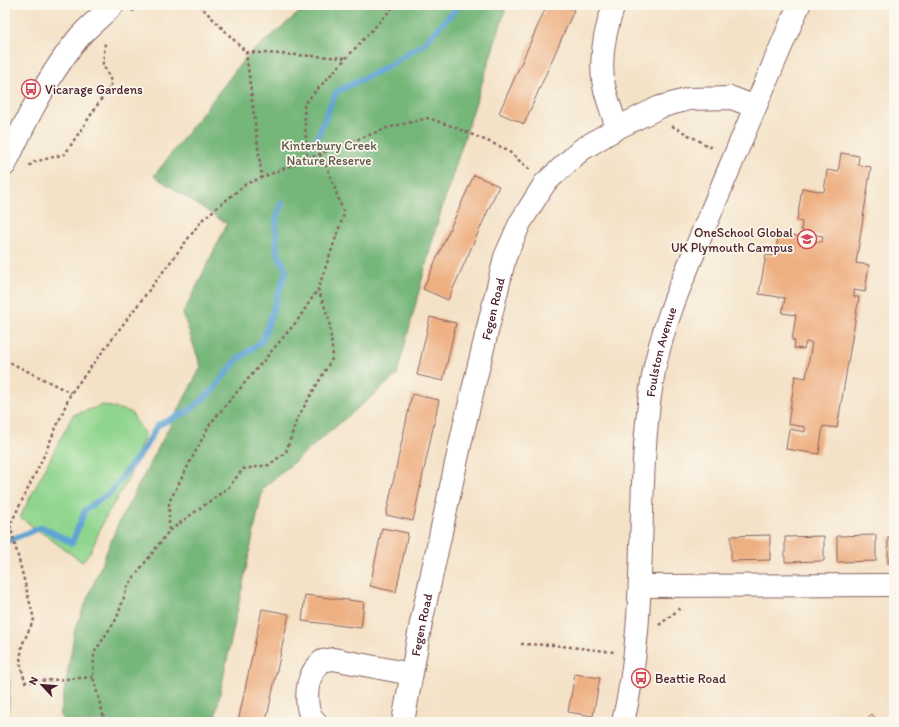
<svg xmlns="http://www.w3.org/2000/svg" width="899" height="727" viewBox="0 0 899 727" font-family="Itim,sans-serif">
  <rect width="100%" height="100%" fill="#fbf7ec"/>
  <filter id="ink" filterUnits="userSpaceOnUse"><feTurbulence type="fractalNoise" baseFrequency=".025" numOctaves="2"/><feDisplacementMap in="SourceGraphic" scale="8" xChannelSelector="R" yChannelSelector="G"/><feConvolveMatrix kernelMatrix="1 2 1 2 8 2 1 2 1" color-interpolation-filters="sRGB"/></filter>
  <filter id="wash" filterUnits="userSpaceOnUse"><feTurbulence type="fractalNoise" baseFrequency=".012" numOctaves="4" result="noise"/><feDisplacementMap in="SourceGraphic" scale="16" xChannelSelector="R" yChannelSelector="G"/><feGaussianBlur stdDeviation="0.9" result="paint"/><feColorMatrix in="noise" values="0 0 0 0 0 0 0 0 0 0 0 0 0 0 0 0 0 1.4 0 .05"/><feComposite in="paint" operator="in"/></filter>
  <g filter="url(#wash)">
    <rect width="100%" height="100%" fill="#f4e2c7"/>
    <polygon fill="#90d58e" stroke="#6d7a5c" points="103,405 131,412 145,435 128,480 104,520 92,549 82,562 20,517 73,415"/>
    <polygon fill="#74b679" stroke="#5f6a52" points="308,5 507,5 436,227 397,375 263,488 214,722 66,722 60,715 75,629 118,524 201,367 183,314 227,224 154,176 245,58"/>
    <polygon fill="#61a4d5" stroke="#566280" points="5,658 10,683 8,722 5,722"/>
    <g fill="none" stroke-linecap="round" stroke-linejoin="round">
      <g stroke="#61a4d5" stroke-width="6">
        <polyline points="314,145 336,92 388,66 424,43 460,5"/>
        <polyline points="5,542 42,527 72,543 85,510 110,493 143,450 158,425 189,411 213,390 237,360 263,340 286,271 277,251 276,221 282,203"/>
      </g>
    </g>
    <g id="blocks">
      <g fill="#eeaf81">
        <polygon points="547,5 564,5 574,10 524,124 499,113"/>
        <polygon points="841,153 859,156 858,165 871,167 856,263 869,265 865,292 854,290 854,297 859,297 837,428 823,426 819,454 786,449 789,429 805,432 805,427 788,424 795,376 806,378 812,343 806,342 804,349 794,348 795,341 792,340 796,315 782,313 785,298 759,294 766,255 775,256 778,236 789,238 789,235 812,238 812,241 822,242 823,236 803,233 804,231 801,230 802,222 797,221 802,188 824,192 827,170 838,172"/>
        <polygon points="474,175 499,186 448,300 423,289"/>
        <polygon points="430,317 456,323 443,381 417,375"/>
        <polygon points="412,394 439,400 413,521 386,515"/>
        <polygon points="382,528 408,533 396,592 370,586"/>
        <polygon points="770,535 770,560 731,561 731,536"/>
        <polygon points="876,535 876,561 837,562 837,536"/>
        <polygon points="824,536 824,561 785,562 785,537"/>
        <rect x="888" y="537" width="6" height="26"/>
        <polygon points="305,595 364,602 361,628 302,621"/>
        <polygon points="262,609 289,614 266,722 238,722"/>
        <polygon points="575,674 600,678 593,716 568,712"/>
        <polygon points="872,714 879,722 863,722"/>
      </g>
    </g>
  </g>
  <g filter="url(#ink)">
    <use href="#blocks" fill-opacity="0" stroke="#866362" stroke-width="1"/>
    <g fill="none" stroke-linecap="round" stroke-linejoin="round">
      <g stroke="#866362" stroke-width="24">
        <g id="street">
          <path d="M 614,5 C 605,30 599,59 604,86 C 607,100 613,114 617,128"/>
          <path d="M 5,165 C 25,122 46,79 76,41 C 86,28 101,17 113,5"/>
          <polyline points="641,586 894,585"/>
          <path d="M 316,722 C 304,713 306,686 312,674 C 314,669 319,665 322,661 L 333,659 L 411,674"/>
          <path id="s1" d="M 403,722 L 420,628 L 464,427 L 505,257 L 520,223 L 545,183 L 581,150 L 617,128 L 660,107 L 689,99 L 732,98 L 755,107"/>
          <path id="s2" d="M 623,722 C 650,611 634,495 652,382 C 661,325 686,272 708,219 C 738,148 768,76 799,5"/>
        </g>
      </g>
      <g stroke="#866362" stroke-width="2.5" stroke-dasharray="3 3" stroke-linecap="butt">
        <polyline points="199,5 246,52 262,178"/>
        <polyline points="132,11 145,5"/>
        <polyline points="246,52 347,58"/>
        <polyline points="672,126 714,149"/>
        <polyline points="307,159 387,128 428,118 454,127 506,149 530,170"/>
        <polyline points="29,166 34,162 65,154 112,83 103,64 105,43"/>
        <polyline points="5,360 71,393"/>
        <polyline points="169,530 169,502 210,424 297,321 318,289"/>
        <polyline points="659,625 682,607"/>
        <polyline points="521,644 553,645 614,652"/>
        <polyline points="93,677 25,682 20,662 22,645 34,619 10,525 42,460 71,393 203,219 246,184 307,159 304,104 395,5"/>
        <polyline points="105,722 93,677 94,653 117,618 128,585 169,531 228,488 243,469 269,465 286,452 297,419 333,357 329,319 318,289 344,214 328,170 320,154"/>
      </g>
      <use href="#street" stroke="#fff" stroke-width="22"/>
    </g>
  </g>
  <defs>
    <g id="bus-ring" transform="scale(1)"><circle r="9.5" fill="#fbf7ec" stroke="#d1495b" stroke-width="1.5"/><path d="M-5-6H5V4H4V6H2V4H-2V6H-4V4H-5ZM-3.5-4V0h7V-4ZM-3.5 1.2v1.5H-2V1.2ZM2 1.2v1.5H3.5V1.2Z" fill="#d1495b"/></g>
    <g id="school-ring" transform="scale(1)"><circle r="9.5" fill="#fbf7ec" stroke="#d1495b" stroke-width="1.5"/><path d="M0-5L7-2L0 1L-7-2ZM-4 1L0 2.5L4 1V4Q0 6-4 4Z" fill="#d1495b"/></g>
  </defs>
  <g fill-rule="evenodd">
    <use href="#bus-ring" x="31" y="89"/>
    <use href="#school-ring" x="807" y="239"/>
    <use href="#bus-ring" x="641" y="678"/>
  </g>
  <g text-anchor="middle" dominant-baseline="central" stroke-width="3.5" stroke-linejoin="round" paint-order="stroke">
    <g font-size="13" fill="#4a1f2b" stroke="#fbf7ec" text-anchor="start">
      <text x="45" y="89">Vicarage Gardens</text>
      <text x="793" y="232" text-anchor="end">OneSchool Global<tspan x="793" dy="15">UK Plymouth Campus</tspan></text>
      <text x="655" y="678">Beattie Road</text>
    </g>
    <g font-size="13" fill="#5f5649" stroke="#fbf7ec">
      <text x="329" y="145">Kinterbury Creek<tspan x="329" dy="15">Nature Reserve</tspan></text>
    </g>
    <g font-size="13" fill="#4a1f2b" stroke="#fbf7ec">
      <text stroke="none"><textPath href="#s1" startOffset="423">Fegen Road</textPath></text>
      <text stroke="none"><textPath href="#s2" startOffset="373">Foulston Avenue</textPath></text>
      <text stroke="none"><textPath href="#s1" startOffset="99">Fegen Road</textPath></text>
    </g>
  </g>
  <rect width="899" height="727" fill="none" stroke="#fbf7ec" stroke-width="20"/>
  <g transform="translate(42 685) rotate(296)" stroke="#fbf7ec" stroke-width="3" paint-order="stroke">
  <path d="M0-3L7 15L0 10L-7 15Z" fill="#4a1f2b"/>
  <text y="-6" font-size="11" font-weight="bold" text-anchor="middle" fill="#4a1f2b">N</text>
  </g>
</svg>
